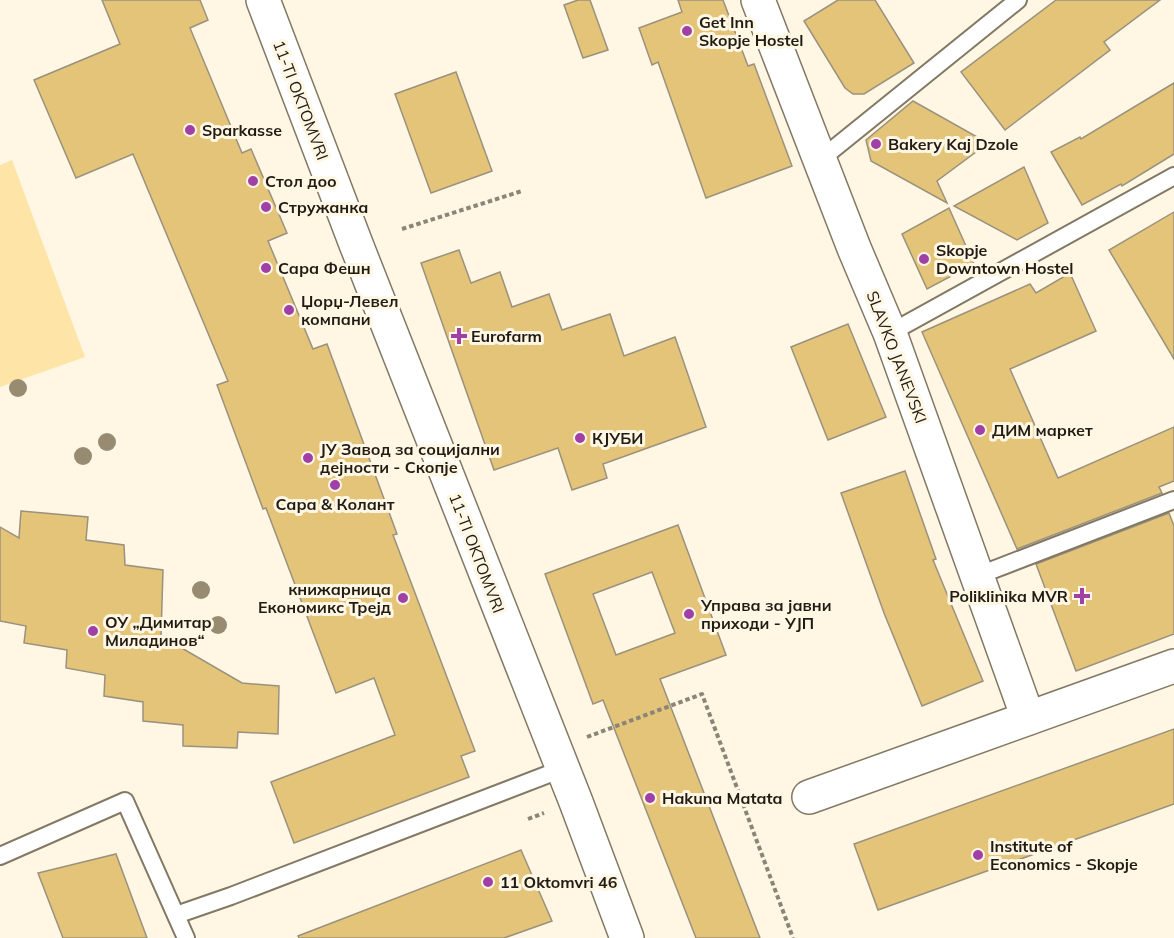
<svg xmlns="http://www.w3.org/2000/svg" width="1174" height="938" viewBox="0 0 1174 938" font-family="Mulish,sans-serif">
  <rect width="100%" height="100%" fill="#fff7e4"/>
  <polygon fill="#fee4a7" points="12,160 85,357 0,387 0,165"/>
  <g fill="#e4c478" stroke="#9b927d" stroke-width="1.5" fill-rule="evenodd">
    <polygon points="102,0 200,0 208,20 190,28 242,153 251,149 287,233 268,241 313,349 327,344 397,534 393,535 475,751 461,756 469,777 294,843 271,782 395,735 374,678 336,693 266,508 263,509 217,385 228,381 133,154 76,178 34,80 120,44"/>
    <polygon points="578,0 590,0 608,50 583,58 564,5"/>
    <polygon points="678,0 723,0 748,66 754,64 792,166 706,198 658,62 652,65 639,28 682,12"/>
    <polygon points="838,0 875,0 914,63 864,94 853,94 845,88 804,21"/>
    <polygon points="1056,0 1160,0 1104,42 1110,50 1005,130 961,72"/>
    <polygon points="456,72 492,171 431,193 395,94"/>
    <polygon points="1174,83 1174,154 1122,186 1121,184 1082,205 1051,152 1080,137 1081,139"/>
    <polygon points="913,101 988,143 937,181 947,203 871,161 866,140"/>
    <polygon points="1024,167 1048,223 1017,240 954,206"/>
    <polygon points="949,208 974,264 927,289 902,234"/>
    <polygon points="1174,212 1174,359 1109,250"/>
    <polygon points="459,250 471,283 500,272 512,307 549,294 562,330 610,314 624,356 675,337 706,427 603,464 607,478 572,490 558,448 494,470 421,263"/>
    <polygon points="1070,273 1096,331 1010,369 1058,478 1174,427 1174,481 1159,487 1162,493 1017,549 922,332 1030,284 1036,293"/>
    <polygon points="848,324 886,417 828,440 791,347"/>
    <polygon points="905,471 936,559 933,560 983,681 922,706 884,613 841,493"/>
    <polygon points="21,511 88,517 86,540 124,545 125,565 163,570 161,636 242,683 279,686 278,734 238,732 237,748 183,746 183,725 143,721 143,702 104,696 105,675 66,668 67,650 24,643 26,626 0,621 0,527 19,538"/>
    <polygon points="1169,513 1174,526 1174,634 1076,671 1036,564"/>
    <path d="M 678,525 L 726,655 L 660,679 L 760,938 L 696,938 L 603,700 L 593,704 L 545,574 ZM 652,572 L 675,633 L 616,655 L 593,594 Z"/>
    <polygon points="1174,729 1174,804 878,910 854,844"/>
    <polygon points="521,850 552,921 504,938 299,938 298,936"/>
    <polygon points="116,854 147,938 63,938 38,873"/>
  </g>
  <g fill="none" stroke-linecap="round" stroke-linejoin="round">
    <g stroke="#827964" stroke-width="20">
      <g id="service">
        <polyline points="821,159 1018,0"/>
        <polyline points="890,333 1174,176"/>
        <polyline points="977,576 1174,500"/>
        <polyline points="0,856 125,801 186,938"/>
        <polyline points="176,915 231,896 562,769"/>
      </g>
    </g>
    <g stroke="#827964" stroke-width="36">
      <g id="minor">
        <polyline points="758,0 854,248 890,333 1028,718"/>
        <polyline points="809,797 1174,666"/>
      </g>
    </g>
    <g stroke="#827964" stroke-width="36">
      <polyline id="tertiary" points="263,0 356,244 576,802 627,938"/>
    </g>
    <g stroke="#8b8578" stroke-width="4" stroke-dasharray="4.5 3" stroke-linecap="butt">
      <polyline points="402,229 522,191"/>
      <polyline points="587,737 702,694 793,938"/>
      <polyline points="528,819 544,813"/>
    </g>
    <use href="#service" stroke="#fff" stroke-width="16"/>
    <use href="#minor" stroke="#fff" stroke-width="33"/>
    <use href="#tertiary" stroke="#fff" stroke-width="33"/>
  </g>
  <g fill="#978c71">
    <circle cx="18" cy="388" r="9"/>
    <circle cx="107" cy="442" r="9"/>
    <circle cx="83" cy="456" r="9"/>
    <circle cx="201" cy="590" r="9"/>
    <circle cx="218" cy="625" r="9"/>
  </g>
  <g fill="#a03fa6" stroke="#fff7e4" stroke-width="2">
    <circle cx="687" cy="31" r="6"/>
    <circle cx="190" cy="130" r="6"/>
    <circle cx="876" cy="144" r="6"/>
    <circle cx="253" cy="181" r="6"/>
    <circle cx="266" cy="207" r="6"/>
    <circle cx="924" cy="259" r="6"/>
    <circle cx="266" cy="268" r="6"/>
    <circle cx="289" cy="310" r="6"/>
    <path d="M456 327h6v6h6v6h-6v6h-6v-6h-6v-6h6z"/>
    <circle cx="980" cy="430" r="6"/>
    <circle cx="580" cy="438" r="6"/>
    <circle cx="308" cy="458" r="6"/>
    <circle cx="335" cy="485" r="6"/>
    <path d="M1079 587h6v6h6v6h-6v6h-6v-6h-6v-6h6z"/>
    <circle cx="403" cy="598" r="6"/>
    <circle cx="689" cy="614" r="6"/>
    <circle cx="93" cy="631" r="6"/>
    <circle cx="650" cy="798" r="6"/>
    <circle cx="978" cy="855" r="6"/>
    <circle cx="488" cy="882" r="6"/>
  </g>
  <g text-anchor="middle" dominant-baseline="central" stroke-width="6" stroke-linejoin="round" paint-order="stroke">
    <g font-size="16" font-weight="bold" fill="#201c14" stroke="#fff7e4" text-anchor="start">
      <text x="699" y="22">Get Inn<tspan x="699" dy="18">Skopje Hostel</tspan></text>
      <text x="202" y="130">Sparkasse</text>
      <text x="888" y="144">Bakery Kaj Dzole</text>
      <text x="265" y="181">Стол доо</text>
      <text x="278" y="207">Стружанка</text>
      <text x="936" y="250">Skopje<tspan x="936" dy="18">Downtown Hostel</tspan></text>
      <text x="278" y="268">Сара Фешн</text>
      <text x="301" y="301">Џорџ-Левел<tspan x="301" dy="18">компани</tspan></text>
      <text x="471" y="336">Eurofarm</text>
      <text x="992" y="430">ДИМ маркет</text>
      <text x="592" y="438">КЈУБИ</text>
      <text x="320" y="449">ЈУ Завод за социјални<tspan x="320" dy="18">дејности - Скопје</tspan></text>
      <text x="335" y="504" text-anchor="middle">Сара &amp; Колант</text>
      <text x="391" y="589" text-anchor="end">книжарница<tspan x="391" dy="18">Економикс Трејд</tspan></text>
      <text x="1068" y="596" text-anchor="end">Poliklinika MVR</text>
      <text x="701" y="605">Управа за јавни<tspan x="701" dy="18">приходи - УЈП</tspan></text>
      <text x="105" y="622">ОУ „Димитар<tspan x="105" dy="18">Миладинов“</tspan></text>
      <text x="662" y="798">Hakuna Matata</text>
      <text x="990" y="846">Institute of<tspan x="990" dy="18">Economics - Skopje</tspan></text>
      <text x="500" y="882">11 Oktomvri 46</text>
    </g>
    <g font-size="16" fill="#201c14" stroke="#fff7e4">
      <text transform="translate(301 100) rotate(69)">11-TI OKTOMVRI</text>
      <text transform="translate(897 357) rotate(69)">SLAVKO JANEVSKI</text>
      <text transform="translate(477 553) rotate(69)">11-TI OKTOMVRI</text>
    </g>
  </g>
</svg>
